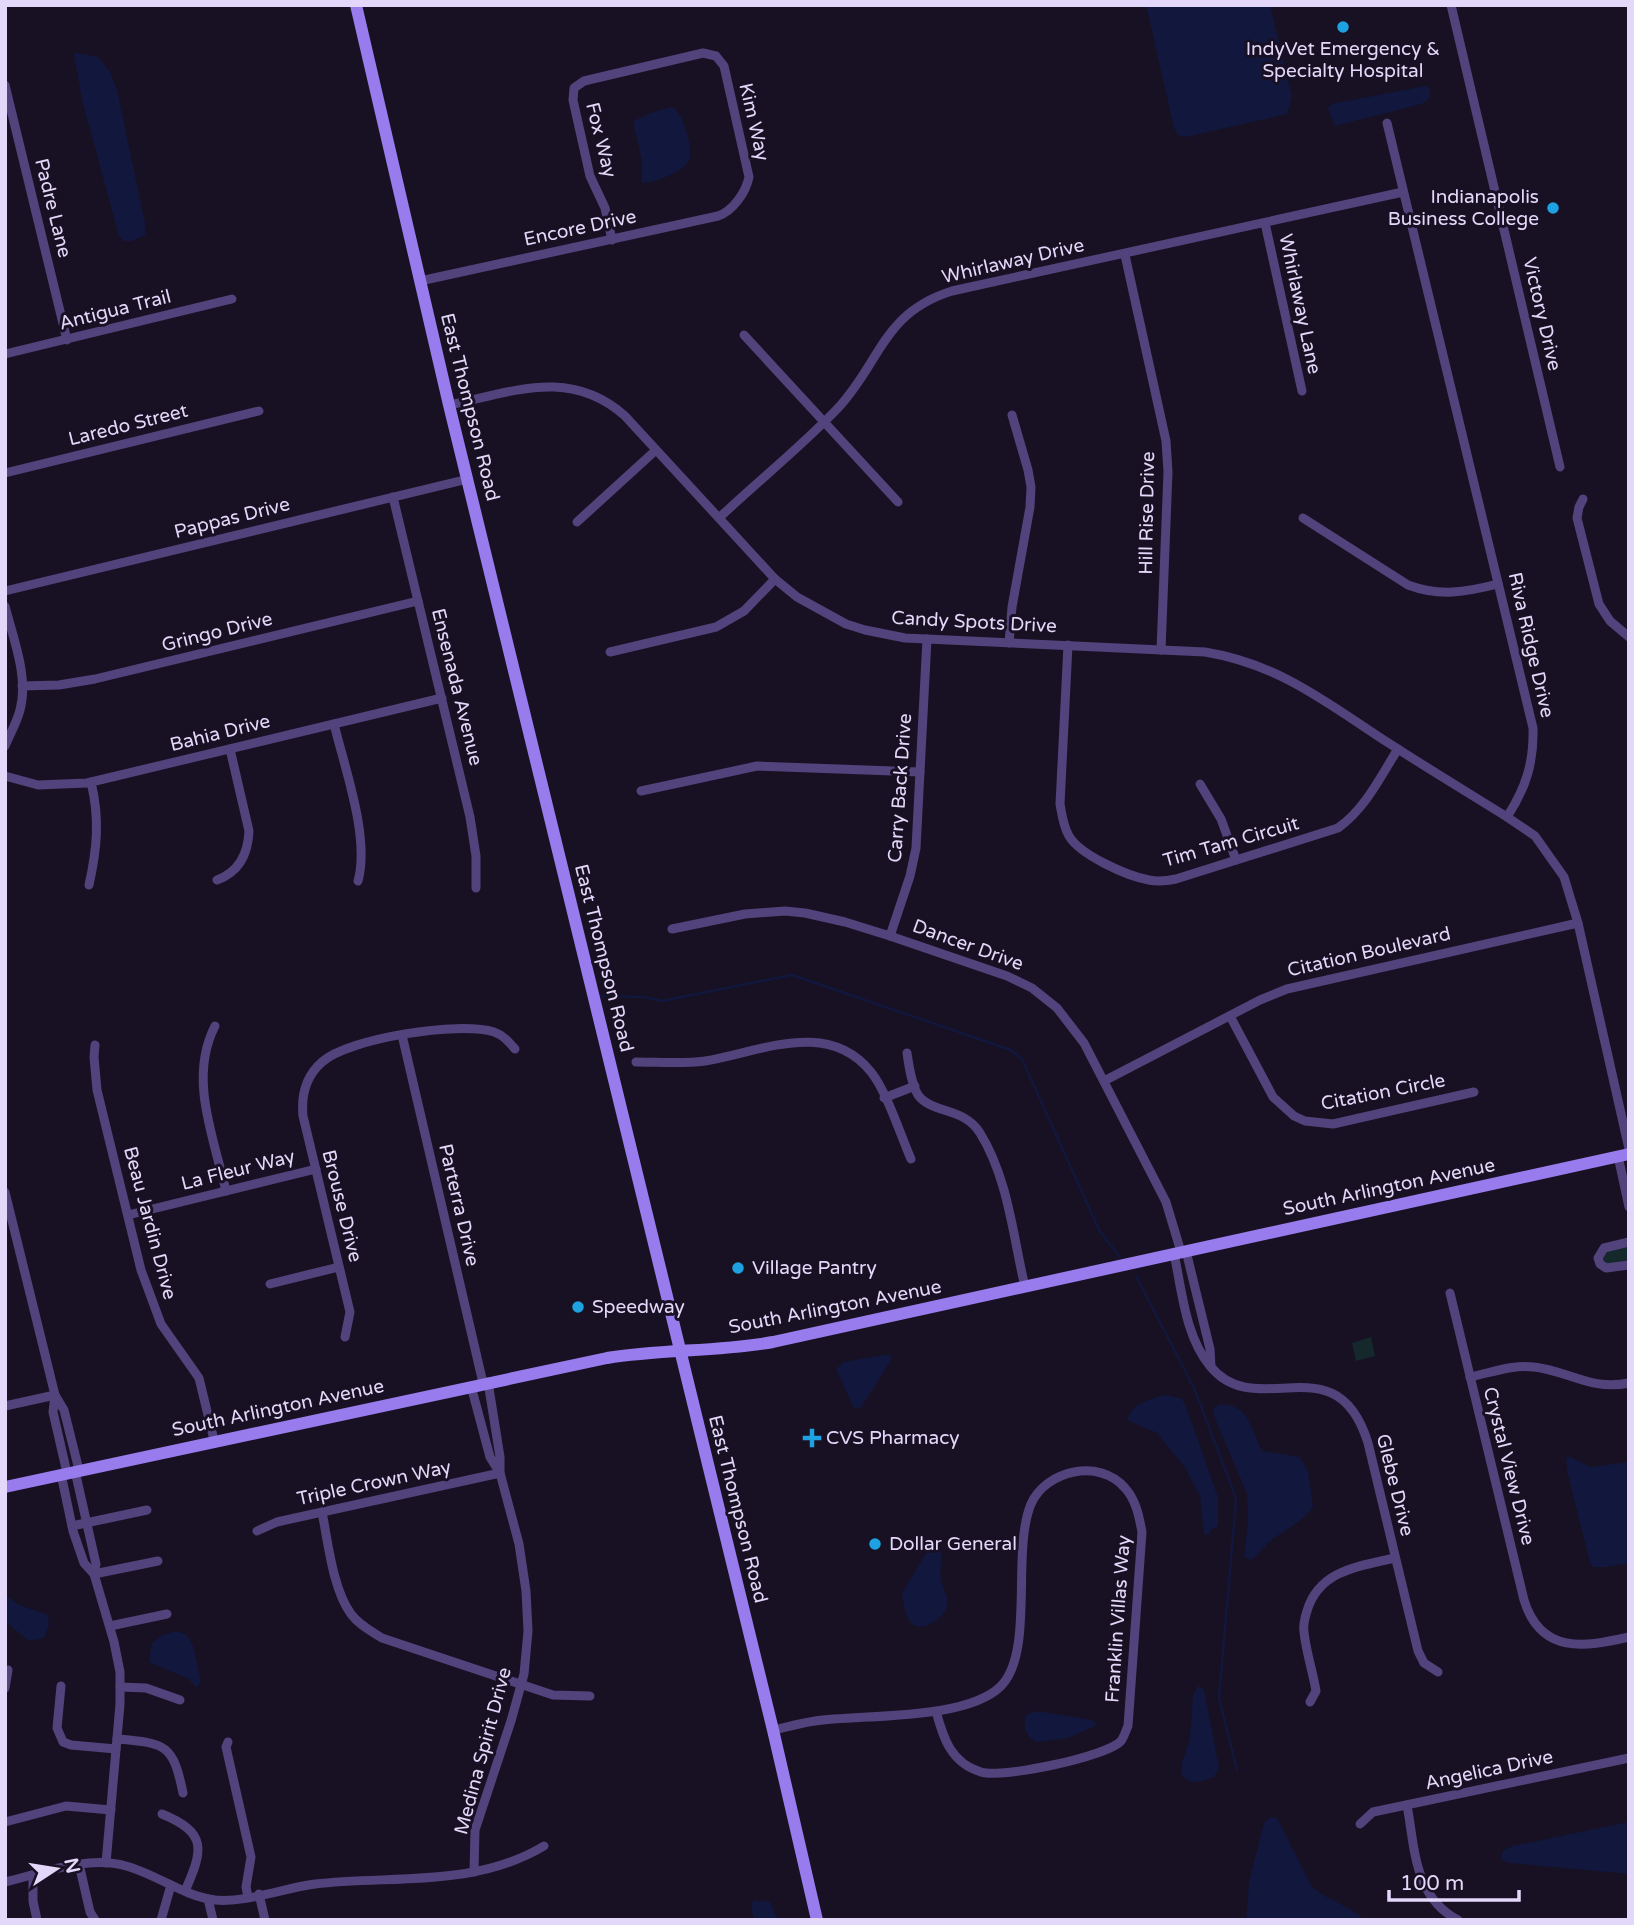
<svg xmlns="http://www.w3.org/2000/svg" width="1634" height="1925" viewBox="0 0 1634 1925" font-family="'Varela Round',sans-serif">
  <rect width="100%" height="100%" fill="#181123"/>
  <g fill="#15282c">
    <polygon points="1629,1242 1629,1265 1610,1269 1599,1255"/>
    <polygon points="1371,1337 1375,1356 1356,1361 1352,1343"/>
  </g>
  <g fill="#11173d">
    <polygon points="1146,5 1270,5 1292,97 1287,114 1186,137 1178,135 1174,128"/>
    <polygon points="76,53 98,57 110,72 117,90 145,223 145,235 132,241 124,241 119,236 82,100 74,54"/>
    <path d="M 1425,86 L 1428,87 C 1433,95 1428,101 1421,104 L 1335,126 L 1328,108 L 1332,104 Z"/>
    <path d="M 672,107 C 681,113 683,121 686,131 C 688,139 692,149 690,158 C 686,172 654,183 642,183 L 642,161 L 633,121 L 651,113 Z"/>
    <polygon points="890,1354 891,1360 862,1406 859,1408 854,1408 836,1369 844,1362"/>
    <path d="M 1167,1395 L 1182,1399 L 1185,1404 L 1218,1497 L 1218,1526 L 1211,1530 L 1209,1535 L 1204,1534 L 1200,1496 L 1184,1466 L 1157,1433 L 1127,1420 C 1131,1404 1153,1397 1167,1395 Z"/>
    <path d="M 1220,1404 C 1250,1405 1250,1428 1262,1451 L 1300,1457 L 1308,1471 L 1313,1507 C 1301,1524 1281,1531 1266,1545 C 1260,1551 1258,1557 1250,1560 L 1244,1556 L 1248,1524 L 1247,1494 L 1214,1416 L 1214,1408 Z"/>
    <polygon points="1571,1457 1590,1467 1629,1462 1629,1563 1606,1567 1593,1567 1590,1563 1567,1471 1566,1458"/>
    <path d="M 938,1542 C 945,1555 939,1566 941,1580 C 943,1589 949,1597 947,1606 C 944,1618 923,1633 912,1624 C 905,1618 904,1602 902,1593 L 932,1544 Z"/>
    <polygon points="5,1595 19,1605 48,1615 49,1625 44,1638 29,1641 5,1621"/>
    <polygon points="175,1631 186,1634 193,1646 201,1681 197,1688 187,1678 149,1662 152,1643 161,1636"/>
    <path d="M 1198,1686 L 1204,1689 L 1219,1768 L 1214,1777 C 1201,1781 1190,1787 1181,1774 L 1182,1763 L 1190,1739 L 1193,1695 Z"/>
    <path d="M 1037,1711 L 1092,1720 L 1095,1722 L 1095,1726 L 1068,1738 L 1036,1742 C 1025,1735 1023,1728 1026,1715 Z"/>
    <path d="M 1270,1817 L 1277,1818 L 1312,1887 C 1328,1901 1350,1905 1364,1920 L 1246,1920 L 1249,1882 L 1264,1823 Z"/>
    <polygon points="1629,1822 1629,1874 1511,1863 1503,1861 1501,1858 1503,1850 1513,1846"/>
    <polygon points="754,1900 770,1902 778,1920 754,1920 751,1905"/>
  </g>
  <g fill="none" stroke-linecap="round" stroke-linejoin="round">
    <g stroke="#11173d" stroke-width="2.5">
      <polyline points="596,996 644,997 662,1001 792,975 1011,1050 1022,1059 1099,1230 1120,1257"/>
      <polyline points="1136,1276 1194,1388 1233,1490 1236,1501 1219,1698 1237,1770"/>
    </g>
    <g stroke="#52437c" stroke-width="9">
      <polyline points="1451,5 1560,467"/>
      <polyline points="5,85 67,340"/>
      <path d="M 1387,123 L 1533,728 C 1534,762 1526,788 1507,817"/>
      <polyline points="1265,223 1302,391"/>
      <polyline points="1125,255 1166,441 1168,472 1161,650"/>
      <path d="M 420,281 L 718,216 C 733,211 746,192 749,177 L 724,66 L 716,56 L 703,53 L 584,81 L 574,88 L 573,100 L 590,176 L 605,208 L 612,240"/>
      <polyline points="744,335 898,502"/>
      <polyline points="5,354 232,299"/>
      <path d="M 449,405 C 513,392 570,367 625,416 L 775,579 L 797,597 L 846,624 L 865,630 L 905,638 L 1205,652 C 1279,664 1327,703 1387,742 C 1427,768 1467,792 1507,817 L 1535,836 L 1564,877 L 1578,923 L 1629,1149"/>
      <polyline points="5,473 259,411"/>
      <polyline points="393,497 470,817 476,856 476,888"/>
      <polyline points="1583,499 1579,507 1577,518 1599,604 1610,621 1629,637"/>
      <path d="M 719,518 C 758,481 801,447 838,408 C 881,362 882,313 952,291 L 1403,192"/>
      <path d="M 1303,518 L 1408,585 C 1440,597 1466,592 1498,584"/>
      <polyline points="577,522 656,450"/>
      <polyline points="5,591 468,479"/>
      <path d="M 5,606 C 13,638 29,677 20,710 C 17,722 10,734 5,746"/>
      <polyline points="1009,643 1012,607 1030,507 1031,487 1028,470 1012,415"/>
      <path d="M 1068,645 L 1060,804 C 1062,815 1063,826 1069,836 C 1080,855 1127,876 1149,880 C 1158,882 1167,881 1176,879 L 1338,828 C 1366,808 1380,777 1398,749"/>
      <polyline points="610,652 716,627 744,611 775,579"/>
      <polyline points="22,686 59,685 95,679 418,601"/>
      <path d="M 334,724 C 345,769 370,838 358,881"/>
      <polyline points="5,776 38,785 87,783 442,698"/>
      <polyline points="1200,784 1221,819 1236,860"/>
      <polyline points="641,791 757,766 920,772"/>
      <path d="M 217,880 C 239,872 248,854 249,831 L 230,749"/>
      <path d="M 89,885 C 97,849 100,819 91,782"/>
      <polyline points="672,929 745,914 785,911 805,913 845,922 890,936 1007,976 1032,988 1057,1008 1084,1043 1166,1202 1181,1252"/>
      <polyline points="890,936 910,876 916,848 927,639"/>
      <polyline points="1230,1016 1273,1097 1294,1116 1305,1121 1333,1124 1474,1092"/>
      <path d="M 215,1026 C 188,1078 214,1138 226,1191"/>
      <polyline points="402,1035 483,1383"/>
      <polyline points="95,1045 94,1057 97,1090 141,1270 161,1324 199,1378 214,1440"/>
      <path d="M 907,1053 C 909,1066 911,1083 918,1095 C 932,1114 964,1107 980,1133 C 1008,1178 1013,1236 1025,1287"/>
      <path d="M 636,1062 C 658,1062 683,1064 705,1061 C 760,1052 828,1018 871,1072 C 887,1092 900,1134 911,1159"/>
      <polyline points="1104,1081 1260,1000 1287,989 1578,923"/>
      <polyline points="884,1098 915,1086"/>
      <polyline points="1618,1156 1629,1207"/>
      <polyline points="5,1192 55,1395 53,1412 67,1473"/>
      <polyline points="128,1215 316,1169"/>
      <polyline points="1629,1242 1604,1248 1598,1258 1600,1264 1606,1268 1629,1265"/>
      <polyline points="1186,1251 1210,1349 1211,1367"/>
      <path d="M 1174,1254 C 1182,1290 1185,1336 1210,1366 C 1257,1424 1336,1340 1368,1443 L 1418,1651 L 1424,1663 L 1438,1672"/>
      <polyline points="270,1284 339,1267"/>
      <path d="M 1450,1293 L 1524,1600 C 1541,1655 1585,1647 1629,1637"/>
      <path d="M 345,1337 L 350,1312 L 303,1116 C 301,1095 306,1076 322,1062 C 349,1038 459,1021 494,1032 C 503,1035 509,1042 515,1049"/>
      <path d="M 1470,1377 C 1490,1373 1513,1364 1534,1367 C 1569,1371 1591,1391 1629,1383"/>
      <polyline points="471,1386 490,1457 500,1473 500,1457 488,1382"/>
      <polyline points="55,1395 64,1410 79,1470"/>
      <polyline points="5,1406 55,1395"/>
      <polyline points="75,1471 96,1564 94,1574"/>
      <polyline points="61,1474 73,1531 84,1563 94,1574 114,1642 120,1672 120,1704 106,1863"/>
      <path d="M 322,1512 C 328,1542 333,1590 351,1614 C 359,1625 371,1631 382,1638 L 553,1695 L 590,1696"/>
      <polyline points="72,1526 147,1510"/>
      <polyline points="257,1531 277,1522 500,1473 519,1544 526,1591 528,1631 524,1674 511,1721 475,1830 474,1872"/>
      <polyline points="94,1574 158,1561"/>
      <polyline points="110,1626 167,1614"/>
      <polyline points="61,1686 57,1728 63,1742 71,1745 116,1749"/>
      <polyline points="120,1687 146,1688 180,1700"/>
      <polyline points="5,1688 8,1670"/>
      <path d="M 1310,1702 L 1316,1691 C 1313,1672 1306,1652 1304,1632 C 1303,1625 1305,1617 1307,1611 C 1319,1570 1360,1566 1395,1558"/>
      <path d="M 773,1730 C 787,1727 801,1723 815,1721 C 862,1714 966,1721 1001,1686 C 1035,1651 1011,1552 1031,1504 C 1046,1470 1100,1458 1125,1488 C 1136,1500 1139,1516 1142,1532 L 1128,1726 C 1126,1730 1124,1737 1121,1741 C 1108,1756 1002,1779 981,1772 C 951,1763 943,1738 936,1711"/>
      <path d="M 117,1739 C 167,1743 173,1745 183,1793"/>
      <polyline points="228,1742 226,1747 251,1857 246,1887 248,1897"/>
      <path d="M 1407,1805 C 1415,1849 1414,1897 1458,1920"/>
      <path d="M 162,1814 C 208,1833 203,1850 185,1891"/>
      <polyline points="5,1822 66,1806 111,1810"/>
      <polyline points="1360,1824 1373,1812 1629,1758"/>
      <polyline points="79,1864 90,1912 95,1920"/>
      <polyline points="33,1875 33,1901 37,1920"/>
      <path d="M 5,1882 C 43,1873 87,1855 126,1866 C 156,1874 183,1896 215,1900 C 246,1903 284,1888 315,1884 C 392,1875 474,1888 544,1846"/>
      <polyline points="259,1894 265,1920"/>
      <polyline points="208,1899 213,1920"/>
      <polyline points="161,1920 171,1885"/>
    </g>
    <g stroke="#987ced" stroke-width="12">
      <polyline points="356,5 449,405 773,1730 817,1920"/>
      <path d="M 5,1487 L 607,1358 C 662,1349 718,1352 773,1342 L 1629,1154"/>
    </g>
  </g>
  <g fill="#1ea1e0" stroke="#181123" stroke-width="2.5">
    <circle cx="1343" cy="27" r="7"/>
    <circle cx="1553" cy="208" r="7"/>
    <circle cx="738" cy="1268" r="7"/>
    <circle cx="578" cy="1307" r="7"/>
    <path d="M808.5 1427.5h7v7h7v7h-7v7h-7v-7h-7v-7h7z"/>
    <circle cx="875" cy="1544" r="7"/>
  </g>
  <g text-anchor="middle" dominant-baseline="central" stroke-width="6" stroke-linejoin="round" paint-order="stroke">
    <g font-size="19" fill="#e4d8fa" stroke="#181123" text-anchor="start">
      <text x="1343" y="49" text-anchor="middle">IndyVet Emergency &amp;<tspan x="1343" dy="22">Specialty Hospital</tspan></text>
      <text x="1539" y="197" text-anchor="end">Indianapolis<tspan x="1539" dy="22">Business College</tspan></text>
      <text x="752" y="1268">Village Pantry</text>
      <text x="592" y="1307">Speedway</text>
      <text x="826" y="1438">CVS Pharmacy</text>
      <text x="889" y="1544">Dollar General</text>
    </g>
    <g font-size="19" fill="#e4d8fa" stroke="#181123">
      <text transform="translate(754 122) rotate(77)">Kim Way</text>
      <text transform="translate(601 140) rotate(76)">Fox Way</text>
      <text transform="translate(53 208) rotate(76)">Padre Lane</text>
      <text transform="translate(580 228) rotate(-12)">Encore Drive</text>
      <text transform="translate(1013 261) rotate(-13)">Whirlaway Drive</text>
      <text transform="translate(1300 304) rotate(78)">Whirlaway Lane</text>
      <text transform="translate(115 310) rotate(-14)">Antigua Trail</text>
      <text transform="translate(1542 314) rotate(77)">Victory Drive</text>
      <text transform="translate(470 407) rotate(76)">East Thompson Road</text>
      <text transform="translate(128 425) rotate(-14)">Laredo Street</text>
      <text transform="translate(1147 513) rotate(-89)">Hill Rise Drive</text>
      <text transform="translate(232 518) rotate(-14)">Pappas Drive</text>
      <text transform="translate(974 622) rotate(3)">Candy Spots Drive</text>
      <text transform="translate(217 632) rotate(-14)">Gringo Drive</text>
      <text transform="translate(1531 645) rotate(77)">Riva Ridge Drive</text>
      <text transform="translate(457 687) rotate(76)">Ensenada Avenue</text>
      <text transform="translate(220 733) rotate(-14)">Bahia Drive</text>
      <text transform="translate(900 788) rotate(-86)">Carry Back Drive</text>
      <text transform="translate(1231 842) rotate(-16)">Tim Tam Circuit</text>
      <text transform="translate(968 945) rotate(20)">Dancer Drive</text>
      <text transform="translate(1369 952) rotate(-13)">Citation Boulevard</text>
      <text transform="translate(604 958) rotate(76)">East Thompson Road</text>
      <text transform="translate(1383 1092) rotate(-11)">Citation Circle</text>
      <text transform="translate(238 1170) rotate(-14)">La Fleur Way</text>
      <text transform="translate(1389 1187) rotate(-12)">South Arlington Avenue</text>
      <text transform="translate(459 1205) rotate(77)">Parterra Drive</text>
      <text transform="translate(342 1206) rotate(76)">Brouse Drive</text>
      <text transform="translate(150 1223) rotate(75)">Beau Jardin Drive</text>
      <text transform="translate(835 1307) rotate(-11)">South Arlington Avenue</text>
      <text transform="translate(278 1408) rotate(-12)">South Arlington Avenue</text>
      <text transform="translate(1509 1466) rotate(76)">Crystal View Drive</text>
      <text transform="translate(374 1483) rotate(-12)">Triple Crown Way</text>
      <text transform="translate(1395 1485) rotate(76)">Glebe Drive</text>
      <text transform="translate(738 1509) rotate(76)">East Thompson Road</text>
      <text transform="translate(1118 1619) rotate(-86)">Franklin Villas Way</text>
      <text transform="translate(483 1751) rotate(-75)">Medina Spirit Drive</text>
      <text transform="translate(1489 1770) rotate(-12)">Angelica Drive</text>
    </g>
  </g>
  <rect width="1634" height="1925" fill="none" stroke="#e4d8fa" stroke-width="14"/>
  <g transform="translate(56 1869) rotate(78)" stroke="#181123" stroke-width="5" paint-order="stroke">
  <path d="M0-5L12 26L0 18L-12 26Z" fill="#e4d8fa"/>
  <text y="-10" font-size="19" font-weight="bold" text-anchor="middle" fill="#e4d8fa">N</text>
  </g>
  <path d="M1389 1890v10h130v-10" fill="none" stroke="#e4d8fa" stroke-width="3.5"/>
  <text x="1400" y="1890" font-size="21" fill="#e4d8fa" stroke="#181123" stroke-width="5" paint-order="stroke">100 m</text>
</svg>
